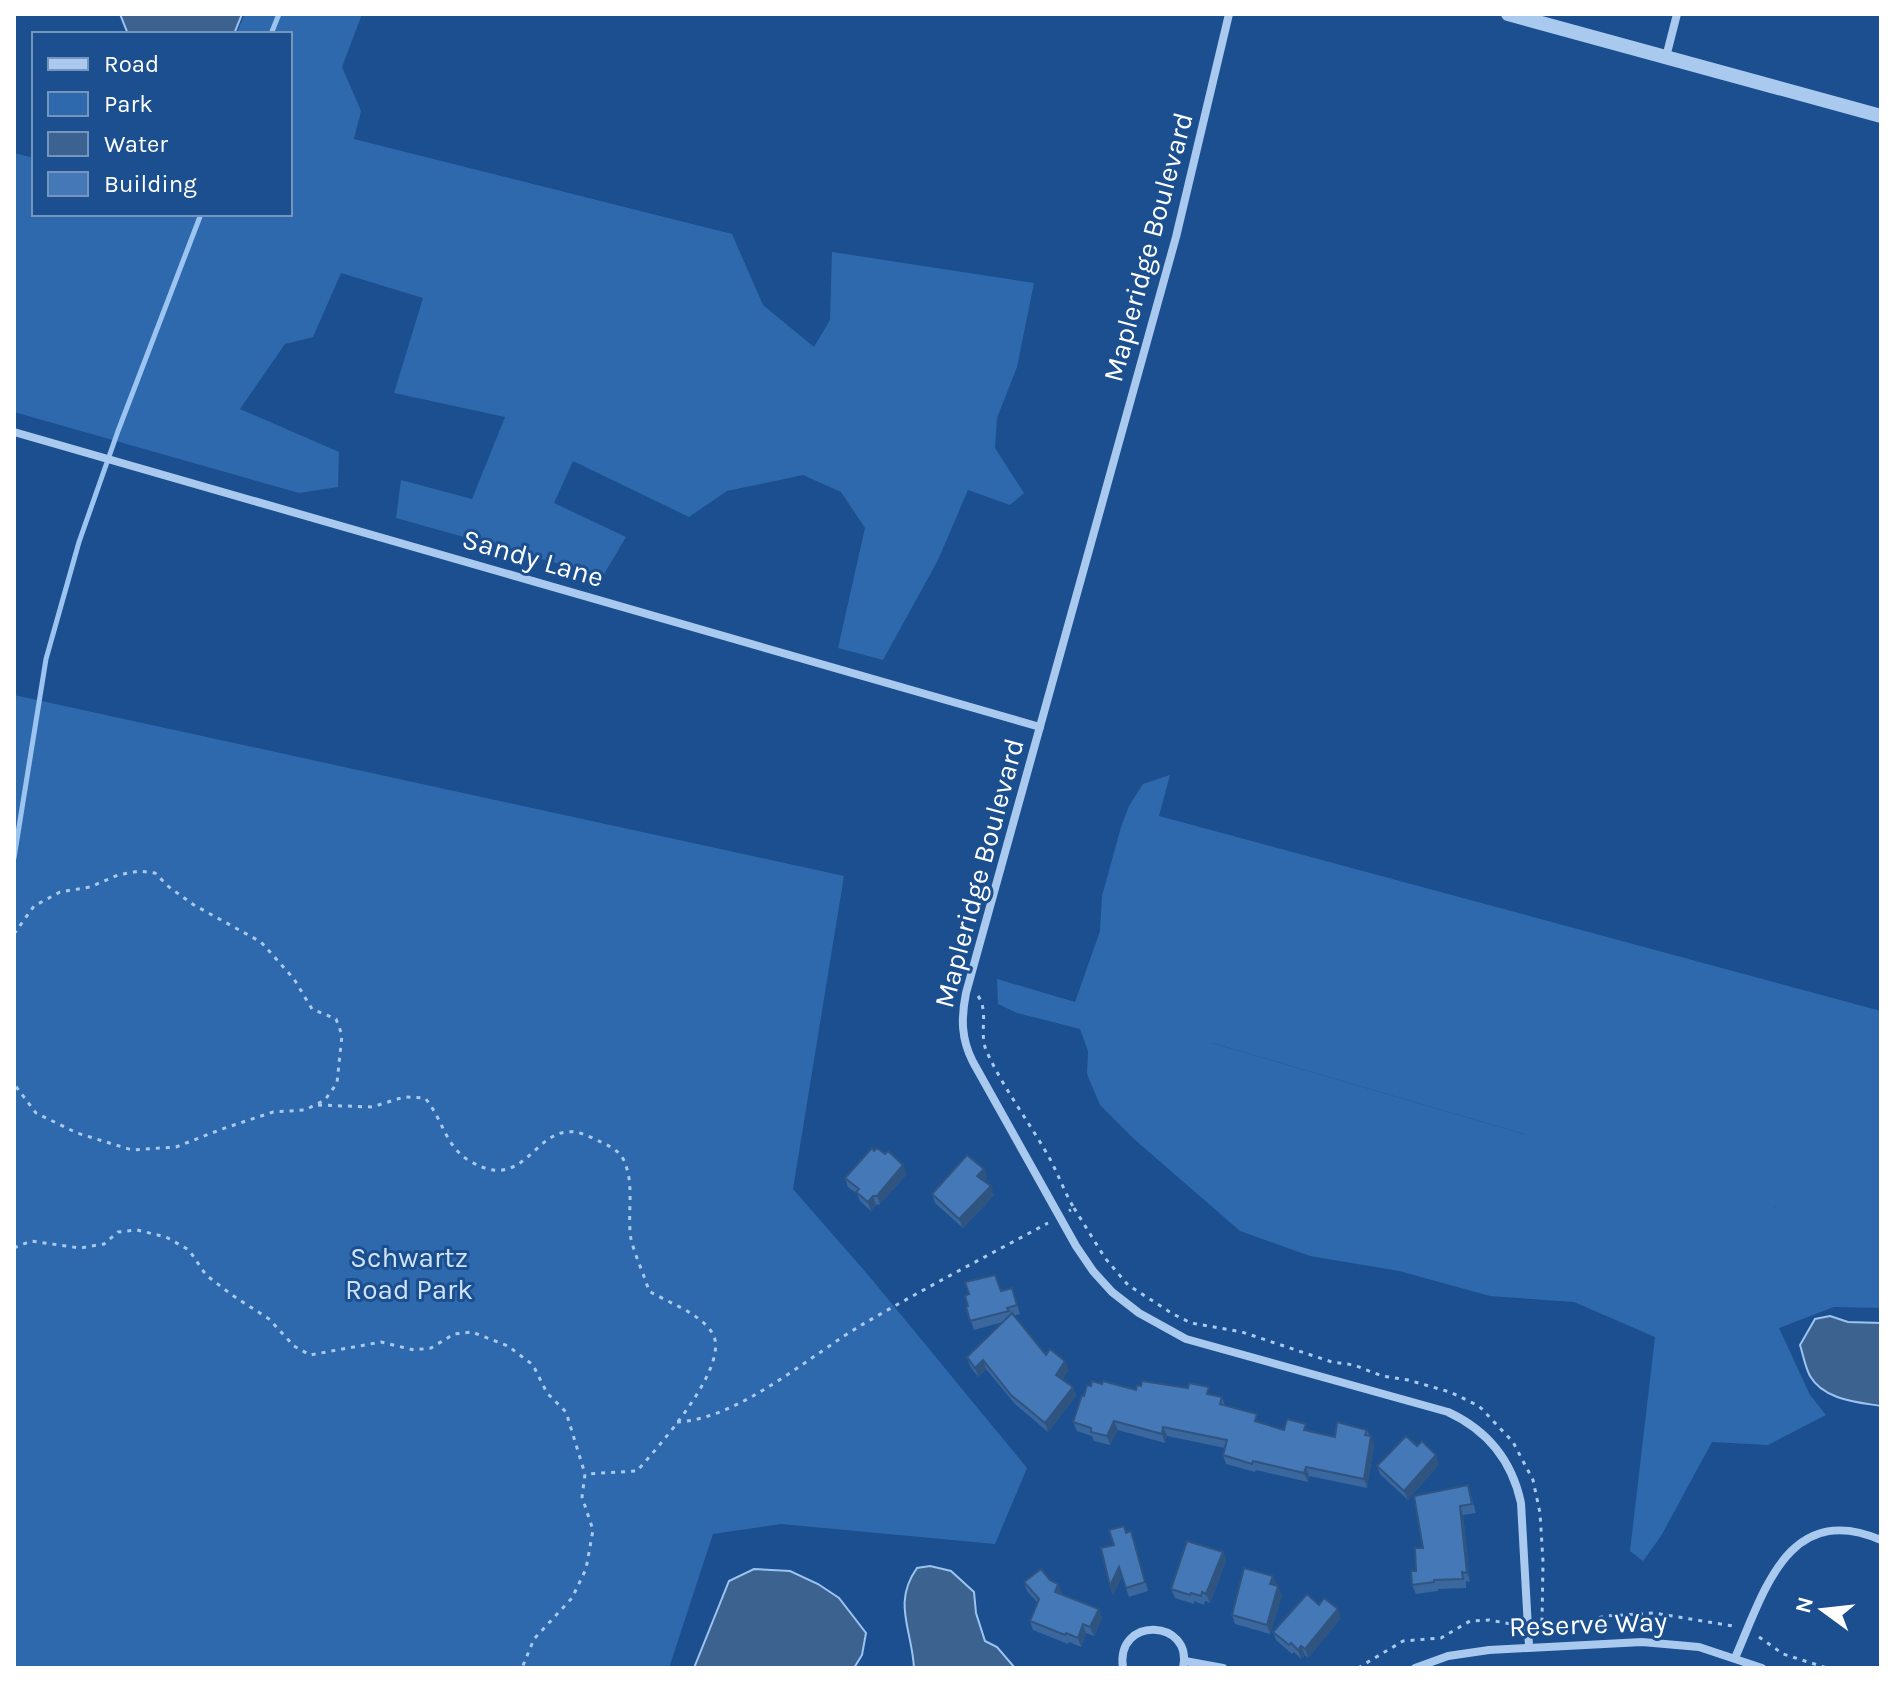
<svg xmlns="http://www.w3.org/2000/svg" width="1895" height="1682" viewBox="0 0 1895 1682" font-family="Karla,sans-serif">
  <rect width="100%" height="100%" fill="#1b4f8f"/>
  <g fill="#2e69ad" fill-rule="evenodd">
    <polygon points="245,14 362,14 342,67 361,111 354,139 732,234 763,305 814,347 830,320 832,252 1034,283 1017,367 997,418 995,448 1024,493 1010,505 968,490 938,560 883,660 838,648 865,528 841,492 803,475 727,491 689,517 573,461 554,503 626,537 603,576 396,518 401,480 472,499 505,417 394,393 423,298 341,273 313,337 285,344 240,409 339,452 338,487 299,493 14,412 14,153 34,158 34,214 290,214 290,34 236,34"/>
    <polygon points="14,695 844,876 793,1189 869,1276 1027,1468 995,1544 781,1524 713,1534 669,1668 14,1668"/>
    <path d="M 1170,775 L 1159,816 L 1881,1011 L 1881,1308 L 1834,1307 L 1779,1328 L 1810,1395 L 1826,1415 L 1768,1445 L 1712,1442 L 1661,1536 L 1643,1561 L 1630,1551 L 1655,1337 L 1574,1302 L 1490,1296 L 1399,1271 L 1310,1256 L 1240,1231 L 1134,1139 L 1100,1105 L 1087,1074 L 1088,1051 L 1080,1029 L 1017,1013 L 998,1004 L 997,979 L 1075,1002 L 1100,931 L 1102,896 L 1121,827 L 1129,806 L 1143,784 ZM 1212,1043 L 1213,1043 L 1777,1208 Z"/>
  </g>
  <g fill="#3c6290" stroke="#9cc4f0" stroke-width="2">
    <polygon points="120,14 242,14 234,34 128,34"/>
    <path d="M 1830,1316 L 1848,1322 L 1881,1323 L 1881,1406 C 1857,1402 1824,1400 1810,1376 C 1805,1367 1803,1354 1800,1345 L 1815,1319 Z"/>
    <path d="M 930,1566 L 951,1571 L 974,1592 L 976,1613 L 985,1641 L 997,1647 L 1015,1668 L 914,1668 C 912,1629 892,1603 917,1568 Z"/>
    <polygon points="754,1569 790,1571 818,1584 839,1598 866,1633 862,1655 854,1668 694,1668 729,1581"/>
  </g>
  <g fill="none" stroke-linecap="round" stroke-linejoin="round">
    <g stroke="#9cc4f0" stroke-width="5">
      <polyline points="271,34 279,14"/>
      <polyline points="14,858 46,659 79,542 118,431 201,214"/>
    </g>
    <g stroke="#a9c9ee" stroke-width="3" stroke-dasharray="4 6" stroke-linecap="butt">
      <polyline points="14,934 34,906 60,892 90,887 118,875 139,871 155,873 169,887 194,905 261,942 294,979 312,1009 336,1019 342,1035 337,1083 325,1100 305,1110 273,1112 222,1129 176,1147 132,1150 77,1133 36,1113 14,1084"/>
      <path d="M 978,996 C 989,1011 979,1032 986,1050 C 1002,1086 1027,1119 1046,1152 C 1057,1170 1063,1190 1074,1208 L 1069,1211"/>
      <path d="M 318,1105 L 372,1107 L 404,1097 L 425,1098 C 443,1119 445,1147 470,1161 C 521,1192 532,1136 566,1132 C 578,1130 590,1137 601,1142 C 613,1148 622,1152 626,1166 C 634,1188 627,1216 631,1239 C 635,1256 644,1274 649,1291 C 669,1303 697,1312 711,1331 C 735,1362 658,1447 637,1471 L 585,1474"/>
      <polyline points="1074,1208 1105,1258 1128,1285 1173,1314 1191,1323 1242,1332 1332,1362 1354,1365 1382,1376 1408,1380 1450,1392 1479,1406 1513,1442 1533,1480 1540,1513 1543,1562 1542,1621"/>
      <polyline points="14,1248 31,1241 80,1248 104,1244 118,1232 137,1230 166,1237 189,1250 206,1275 232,1295 269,1319 294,1346 310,1355 381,1342 414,1350 431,1348 454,1334 472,1332 508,1346 533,1365 547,1393 566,1412 585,1474 582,1497 593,1530 586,1569 572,1598 534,1639 522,1668"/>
      <path d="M 677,1422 C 740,1419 810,1355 865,1323 C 925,1288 987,1256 1048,1223"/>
      <polyline points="1541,1622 1569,1627 1605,1616 1654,1613 1733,1626"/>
      <polyline points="1759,1637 1783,1654 1827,1668"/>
      <polyline points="1358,1668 1403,1641 1441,1638 1470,1621 1489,1620 1517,1625"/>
    </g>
    <g stroke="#a9c9ee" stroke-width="8">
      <path d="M 1229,14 L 1176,237 L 966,993 C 961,1018 961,1039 973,1062 L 1076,1246 L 1093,1271 L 1112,1292 L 1139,1313 L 1186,1339 L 1448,1412 C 1487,1430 1512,1461 1521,1503 L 1529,1646"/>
      <polyline points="1666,57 1677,14"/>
      <polyline points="14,432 1040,727"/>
      <path d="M 1735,1658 C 1764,1592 1788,1500 1881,1540"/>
      <polyline points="1185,1661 1223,1668"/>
      <path d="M 1123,1668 C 1115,1615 1194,1619 1183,1668"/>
      <polyline points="1415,1668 1448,1656 1489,1650 1642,1642 1699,1647 1762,1668"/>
    </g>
    <polyline stroke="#a9c9ee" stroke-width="14" points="1508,14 1881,116"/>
  </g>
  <g fill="#3a679d">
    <polygon points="984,1169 987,1178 984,1181 994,1195 963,1228 935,1203 932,1194"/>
    <polygon points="907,1174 880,1204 876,1205 871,1211 860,1201 857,1194 848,1187 845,1178"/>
    <polygon points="1012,1288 1020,1314 1013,1316 1046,1355 1069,1370 1062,1379 1073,1387 1076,1396 1048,1432 1015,1404 986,1369 978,1377 970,1366 967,1357 1003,1322 974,1330 966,1307"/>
    <polygon points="1102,1384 1136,1390 1211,1395 1222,1397 1225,1406 1260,1423 1284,1430 1309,1431 1335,1437 1367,1430 1374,1445 1367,1488 1309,1476 1308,1482 1256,1470 1255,1472 1226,1464 1223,1455 1225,1448 1167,1436 1165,1443 1118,1430 1110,1445 1094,1441 1092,1436 1077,1431 1073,1422 1084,1396 1091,1386"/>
    <polygon points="1439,1464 1408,1500 1380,1474 1377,1466"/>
    <polygon points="1468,1485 1476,1513 1463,1515 1470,1582 1466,1581 1466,1588 1438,1589 1438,1591 1416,1594 1412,1585 1423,1548"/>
    <polygon points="1126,1533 1134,1540 1148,1591 1129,1597 1122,1576 1113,1595 1110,1586 1114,1545"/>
    <polygon points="1223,1552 1226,1561 1210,1603 1205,1601 1204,1605 1194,1601 1194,1604 1175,1598 1171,1589"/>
    <polygon points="1273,1576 1276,1586 1282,1595 1270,1634 1235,1624 1232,1615"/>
    <polygon points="1050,1580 1058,1584 1061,1594 1102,1618 1094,1636 1086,1633 1081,1647 1069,1642 1068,1644 1033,1630 1030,1621 1038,1603 1027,1591 1024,1582"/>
    <polygon points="1319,1605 1341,1618 1308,1658 1305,1655 1301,1659 1294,1652 1292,1654 1276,1640 1273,1632"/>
  </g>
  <g fill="#305480">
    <polygon points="903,1165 907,1174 880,1204 877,1196"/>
    <polygon points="984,1169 987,1178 980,1185 977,1176"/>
    <polygon points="991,1186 994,1195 963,1228 959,1219"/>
    <polygon points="873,1196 876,1205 871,1211 868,1202"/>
    <polygon points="983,1360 986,1369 978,1377 975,1368"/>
    <polygon points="1065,1361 1069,1370 1060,1384 1056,1375"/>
    <polygon points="1073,1387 1076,1396 1048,1432 1045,1423"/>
    <polygon points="1114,1421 1118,1430 1110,1445 1107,1436"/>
    <polygon points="1163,1427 1167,1436 1165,1443 1162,1434"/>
    <polygon points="1371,1436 1374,1445 1367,1488 1364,1479"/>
    <polygon points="1436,1455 1439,1464 1408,1500 1404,1491"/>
    <polygon points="1306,1467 1309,1476 1308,1482 1304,1473"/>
    <polygon points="1460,1506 1463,1515 1470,1582 1467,1573"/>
    <polygon points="1223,1552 1226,1561 1210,1603 1206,1594"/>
    <polygon points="1119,1567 1122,1576 1113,1595 1110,1586"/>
    <polygon points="1273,1576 1277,1585 1273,1593 1270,1584"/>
    <polygon points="1058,1584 1062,1593 1058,1601 1055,1592"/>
    <polygon points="1278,1586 1282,1595 1270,1634 1267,1625"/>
    <polygon points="1099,1609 1102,1618 1094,1636 1090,1627"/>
    <polygon points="1338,1609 1341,1618 1308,1658 1305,1649"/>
    <polygon points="1083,1624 1086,1633 1081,1647 1078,1638"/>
    <polygon points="1301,1646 1305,1655 1301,1659 1298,1650"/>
  </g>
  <g fill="#4478b7" stroke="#305480" stroke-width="2">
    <polygon points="872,1148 874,1151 877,1148 885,1154 888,1151 903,1165 877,1196 873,1196 868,1202 856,1192 859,1189 845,1178"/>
    <polygon points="967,1155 984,1169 977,1176 991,1186 959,1219 932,1194"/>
    <polygon points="995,1275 1001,1291 1012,1288 1017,1305 1007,1308 1009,1311 970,1321 966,1307 968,1306 965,1296 969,1294 965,1282"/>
    <polygon points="1012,1313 1046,1355 1050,1349 1065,1361 1056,1375 1073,1387 1045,1423 1011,1395 983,1360 975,1368 967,1357"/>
    <polygon points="1092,1381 1102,1384 1103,1381 1136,1390 1137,1385 1141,1386 1142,1381 1188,1388 1189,1383 1209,1387 1207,1394 1222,1397 1220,1404 1257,1414 1255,1421 1284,1430 1287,1419 1306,1424 1304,1430 1335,1437 1337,1422 1367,1430 1365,1435 1371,1436 1364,1479 1306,1467 1304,1473 1253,1461 1252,1464 1223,1455 1227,1440 1163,1427 1162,1434 1114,1421 1107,1436 1091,1432 1091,1428 1073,1422 1082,1395 1084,1396 1087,1385 1091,1386"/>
    <polygon points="1406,1436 1417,1446 1422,1441 1436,1455 1404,1491 1377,1466"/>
    <polygon points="1468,1485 1472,1504 1460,1506 1467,1573 1462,1572 1463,1579 1434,1580 1434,1582 1412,1585 1411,1571 1416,1571 1415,1548 1423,1548 1414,1496"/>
    <polygon points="1124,1526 1126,1533 1131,1531 1145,1582 1126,1588 1119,1567 1110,1586 1101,1548 1114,1545 1109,1530"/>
    <polygon points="1187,1541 1223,1552 1206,1594 1202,1592 1201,1596 1191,1593 1190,1595 1171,1589"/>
    <polygon points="1244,1568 1273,1576 1270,1584 1278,1586 1267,1625 1232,1615"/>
    <polygon points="1041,1569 1050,1580 1058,1584 1055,1592 1099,1609 1090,1627 1083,1624 1078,1638 1066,1633 1065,1635 1030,1621 1039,1599 1024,1582"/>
    <polygon points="1307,1594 1319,1605 1324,1598 1338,1609 1305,1649 1301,1646 1298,1650 1291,1643 1289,1645 1273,1632"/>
  </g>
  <g text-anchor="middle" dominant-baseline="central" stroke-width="6" stroke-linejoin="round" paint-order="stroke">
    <g font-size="28" fill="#fff" stroke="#1b4f8f">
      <text transform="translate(1148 247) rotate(-75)">Mapleridge Boulevard</text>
      <text transform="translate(533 558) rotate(16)">Sandy Lane</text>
      <text transform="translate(979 873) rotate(-75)">Mapleridge Boulevard</text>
      <text transform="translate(1588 1624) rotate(-2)">Reserve Way</text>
    </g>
    <g font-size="28" fill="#cfe3fa" stroke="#1b4f8f">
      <text x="409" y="1257">Schwartz<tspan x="409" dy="32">Road Park</tspan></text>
    </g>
  </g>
  <rect width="1895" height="1682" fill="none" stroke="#ffffff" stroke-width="32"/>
  <rect x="32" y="32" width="260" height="184" fill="#1b4f8f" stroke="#7695bc" stroke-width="2"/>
  <rect x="48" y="58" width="40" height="12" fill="#a9c9ee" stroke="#7695bc" stroke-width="2"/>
  <text x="104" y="72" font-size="24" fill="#ffffff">Road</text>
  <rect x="48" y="92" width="40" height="24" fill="#2e69ad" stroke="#7695bc" stroke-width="2"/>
  <text x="104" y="112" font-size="24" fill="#ffffff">Park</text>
  <rect x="48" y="132" width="40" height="24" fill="#3c6290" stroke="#7695bc" stroke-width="2"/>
  <text x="104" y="152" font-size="24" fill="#ffffff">Water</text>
  <rect x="48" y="172" width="40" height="24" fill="#4478b7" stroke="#7695bc" stroke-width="2"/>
  <text x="104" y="192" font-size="24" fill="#ffffff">Building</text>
  <g transform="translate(1823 1610) rotate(285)" stroke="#1b4f8f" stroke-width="6" paint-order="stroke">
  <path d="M0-6L14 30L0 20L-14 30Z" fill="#ffffff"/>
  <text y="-12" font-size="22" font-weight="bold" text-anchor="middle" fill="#ffffff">N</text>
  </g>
</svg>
